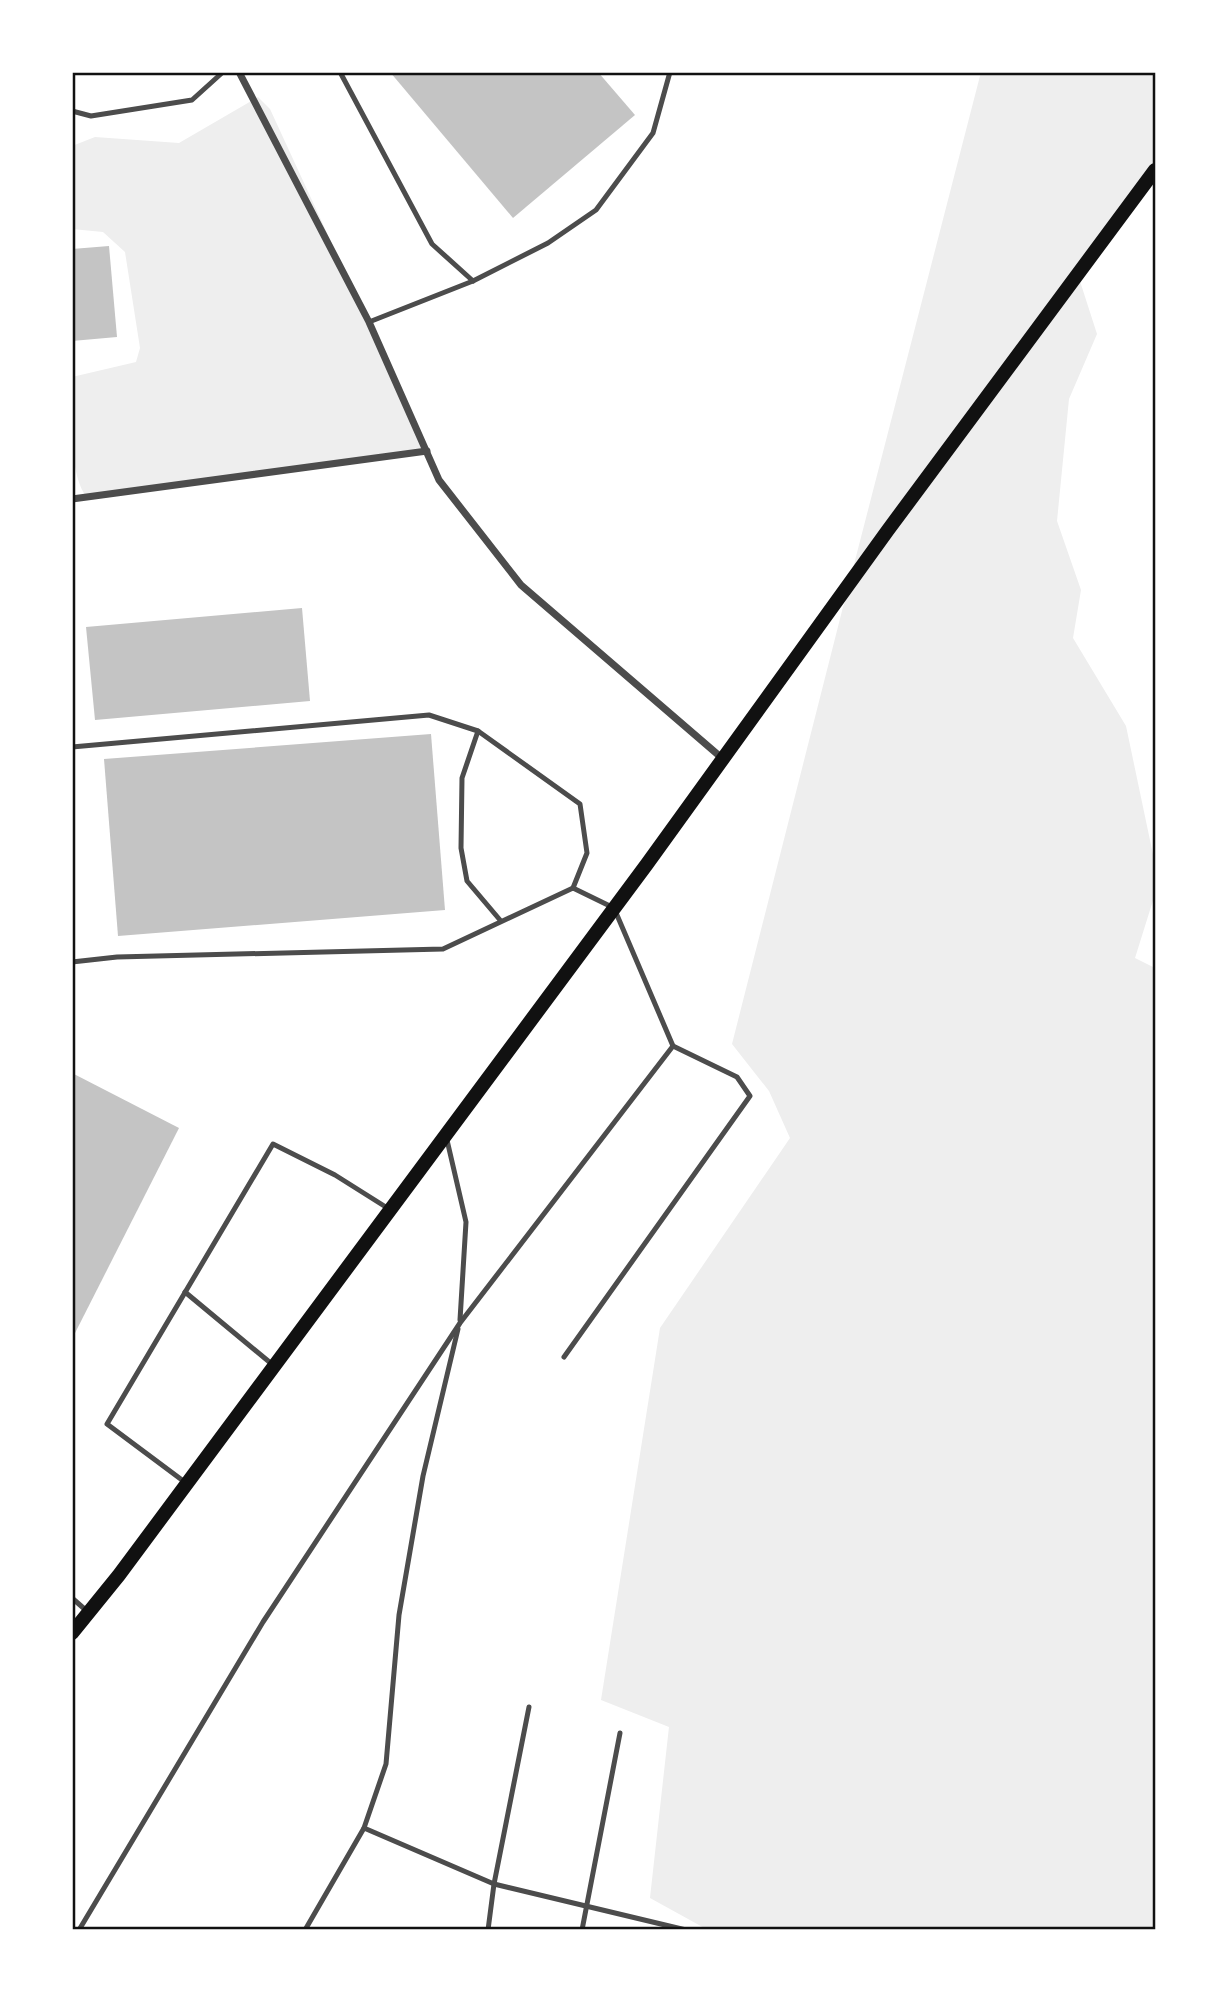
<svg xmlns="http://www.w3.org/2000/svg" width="1227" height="2002" viewBox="0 0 1227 2002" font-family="'Sofia Sans Condensed',sans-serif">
  <rect width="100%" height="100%" fill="#fff"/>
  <g fill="#eee">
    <polygon points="981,72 1155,72 1155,171 1078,275 1097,334 1069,399 1057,521 1081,590 1073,638 1126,726 1155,864 1155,894 1135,958 1155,968 1155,1930 708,1930 650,1898 669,1727 601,1700 660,1328 790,1138 769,1091 732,1044 843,607 853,581 851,576"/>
    <path d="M 258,97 L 270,109 L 415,424 L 424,451 L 89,500 C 67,477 72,409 72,377 L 136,362 L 140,348 L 125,252 L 103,232 L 72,229 L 72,146 L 95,137 L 179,143 Z"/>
  </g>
  <g fill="#c4c4c4">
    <polygon points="390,72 598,72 635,115 513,218"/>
    <polygon points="109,246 117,337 72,341 72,249"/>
    <polygon points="302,608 310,701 95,720 86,627"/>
    <polygon points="431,734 445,910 118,936 104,759"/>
    <polygon points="72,1073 179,1128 72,1339"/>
  </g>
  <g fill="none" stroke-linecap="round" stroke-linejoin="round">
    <g stroke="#4c4c4c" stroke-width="5">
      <polyline points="340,72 432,244 473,281"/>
      <polyline points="72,111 91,116 192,100 223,72"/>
      <polyline points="369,322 473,281 548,243 596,210 653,133 670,72"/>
      <polyline points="72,747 429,715 478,731"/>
      <polyline points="500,920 467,881 461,848 462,778 478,731 580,804 587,853 573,888"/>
      <polyline points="72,962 117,957 443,949 573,888 614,908 673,1046 460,1323 263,1622 79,1930"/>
      <polyline points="447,1140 466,1222 460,1320"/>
      <polyline points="185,1292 273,1365"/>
      <polyline points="564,1357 750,1096 737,1077 673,1046"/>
      <polyline points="186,1483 107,1424 273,1144 335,1175 389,1209"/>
      <polyline points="72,1598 88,1612"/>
      <polyline points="364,1828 494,1884 686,1930"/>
      <polyline points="305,1930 364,1828 386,1764 399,1615 423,1476 458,1329"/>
      <polyline points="488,1930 494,1884 529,1707"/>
      <polyline points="582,1930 620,1733"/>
    </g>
    <g stroke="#4c4c4c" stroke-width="7">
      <polyline points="239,72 369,322 439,480 521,585 723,759"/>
      <polyline points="72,499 427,451"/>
    </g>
    <polyline stroke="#111" stroke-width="14" points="72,1633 119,1575 647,864 888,530 1155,170"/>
  </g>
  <rect width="1227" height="2002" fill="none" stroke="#ffffff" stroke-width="147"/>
  <rect x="74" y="74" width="1080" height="1854" fill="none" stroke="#111" stroke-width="2.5"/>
</svg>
